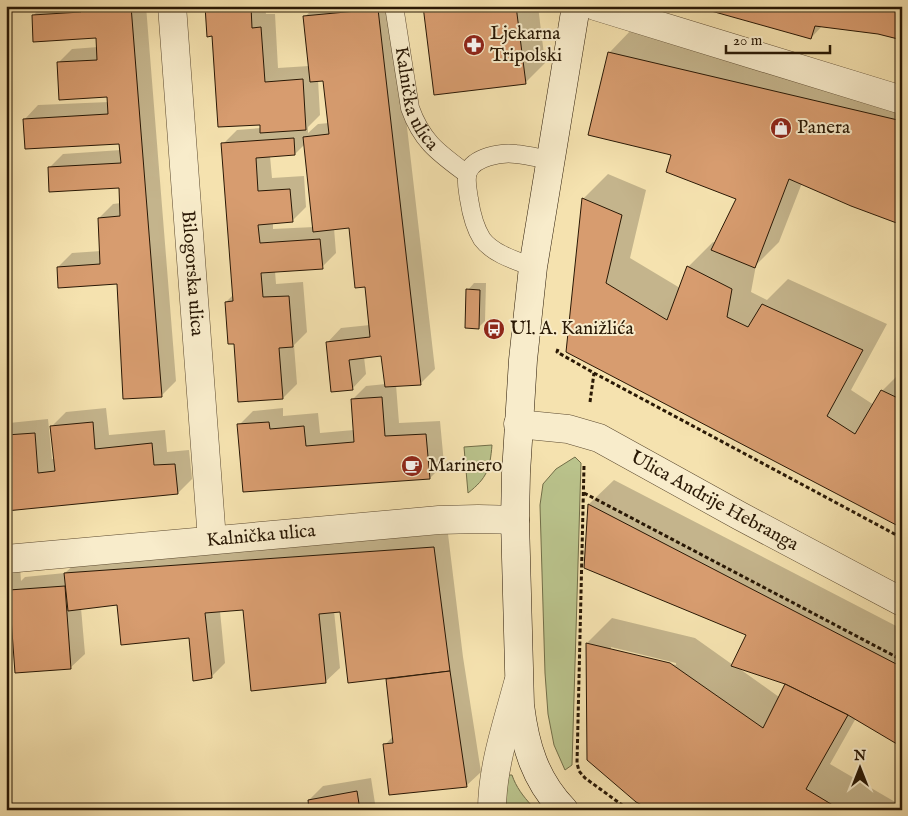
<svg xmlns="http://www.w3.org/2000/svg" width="908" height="816" viewBox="0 0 908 816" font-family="'IM FELL English',serif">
  <rect width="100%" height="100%" fill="#f5e2af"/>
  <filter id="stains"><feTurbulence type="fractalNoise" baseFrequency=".004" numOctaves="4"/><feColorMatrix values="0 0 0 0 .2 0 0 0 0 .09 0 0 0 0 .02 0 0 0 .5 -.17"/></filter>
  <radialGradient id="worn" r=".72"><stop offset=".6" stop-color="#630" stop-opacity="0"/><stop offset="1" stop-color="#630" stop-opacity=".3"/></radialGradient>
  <g fill="#bac38c" stroke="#726e48">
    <path d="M 492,445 C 490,469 487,478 468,493 L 464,447 Z"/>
    <polygon points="575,457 581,463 572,765 565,770 554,745 548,714 545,673 540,505 543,484 556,469"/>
    <path d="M 508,775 L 512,775 C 516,787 523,796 532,806 L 529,810 L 502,810 Z"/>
  </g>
  <g fill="#0003" fill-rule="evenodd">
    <polygon points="42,6 146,6 176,381 162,395 118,283 58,267 72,253 101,251 99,218 113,204 121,203 120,187 49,168 63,154 121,150 121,142 24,120 38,105 109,102 108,96 58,63 72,49 98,47 97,37 33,16"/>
    <path d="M 206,6 L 265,6 L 266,14 L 275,14 L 278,68 L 309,66 L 305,17 L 315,6 L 393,6 L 435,369 L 421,383 L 396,385 L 399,423 L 440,421 L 444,464 L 430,478 L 244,490 L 239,425 L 253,411 L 283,408 L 283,416 L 318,413 L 320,433 L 354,430 L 352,400 L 366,386 L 386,384 L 382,355 L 364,357 L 366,374 L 352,389 L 327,343 L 341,328 L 370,325 L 366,286 L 350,227 L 334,228 L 336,253 L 322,267 L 275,271 L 276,284 L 303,282 L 307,332 L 294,345 L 297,384 L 283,398 L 235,342 L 226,302 L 233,295 L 223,144 L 237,130 L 261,128 L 261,123 L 214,35 ZM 324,79 L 329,123 L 318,124 L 308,133 L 308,127 L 320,115 L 318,80 ZM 305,144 L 314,227 L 273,229 L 273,222 L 292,221 L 306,207 L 304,176 L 272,178 L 270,156 L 295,154 Z"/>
    <polygon points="424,6 538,6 545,63 525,83"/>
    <polygon points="706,6 878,32 823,25 811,38"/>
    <polygon points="634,27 902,90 902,223 802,183 779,242 756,265 751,292 767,300 788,279 887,324 851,390 874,405 882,391 902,371 902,526 568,351 583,199 608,174 646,190 630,258 680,288 688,267 713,242 716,243 738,198 672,154 609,53"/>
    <polygon points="474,283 486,283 485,321 478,328 468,290"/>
    <polygon points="106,408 109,435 165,430 167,452 189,450 192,479 178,493 6,510 6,426 9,423 48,419 52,459 55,459 52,426 66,412"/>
    <path d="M 614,480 L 902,629 L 902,745 L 856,718 L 830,764 L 902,806 L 902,810 L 653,810 L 588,760 L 587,643 L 612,618 L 695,638 L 733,665 L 748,635 L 589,504 ZM 611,647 L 676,663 L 676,665 L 611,650 ZM 737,667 L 786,683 L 779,697 Z"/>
    <polygon points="448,534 463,657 481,772 466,786 385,745 394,735 387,678 341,610 334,611 340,668 325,682 244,609 220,611 225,663 211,677 190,637 118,604 81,608 85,654 70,668 14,634 10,639 6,639 6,566 20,566 21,581 25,577 65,573 79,560"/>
    <polygon points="371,778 376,810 310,810 309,800 323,786"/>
  </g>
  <g fill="#d79c6f" stroke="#291805">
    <polygon points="80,6 131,6 162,397 123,399 117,284 58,288 57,267 100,264 98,218 120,216 119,188 49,192 48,167 121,163 119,144 25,149 23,119 108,114 107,97 59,100 57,62 97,60 96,38 33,42 32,15 81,12"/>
    <polygon points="205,6 251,6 252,28 261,27 265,82 303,79 306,130 260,133 260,125 218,127 212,36 207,37"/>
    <polygon points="423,6 516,6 526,84 434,95"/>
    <polygon points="704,6 902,6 902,40 878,34 815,26 811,39 704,9"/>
    <polygon points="378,9 421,385 385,387 381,356 349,360 353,390 331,392 326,342 370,337 365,287 355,288 349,228 313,232 303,137 329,134 323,81 310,82 303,16"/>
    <polygon points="608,52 902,121 902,225 851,206 789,179 755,268 711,250 736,199 666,172 671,155 588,135"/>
    <polygon points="294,138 295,155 256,158 258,191 290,189 293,222 258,225 260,243 320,239 323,269 261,273 263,297 289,296 293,347 279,348 283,399 238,402 234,344 228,344 225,302 233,301 221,143"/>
    <polygon points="582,198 622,215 606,283 667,320 687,266 732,289 727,317 748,327 762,304 863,350 827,416 855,434 881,390 902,400 902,528 566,352"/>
    <polygon points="466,289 480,290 479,329 465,328"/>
    <polygon points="382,397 385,436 426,434 430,479 243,492 237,424 269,422 270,429 304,426 306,446 354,442 351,399"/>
    <polygon points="93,422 95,449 152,443 154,465 175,464 178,494 6,511 6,435 35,433 38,473 55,471 50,426"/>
    <polygon points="588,504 902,667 902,747 848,715 785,684 731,666 746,635 584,568"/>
    <polygon points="434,547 450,671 348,683 340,612 319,614 326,683 251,691 243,610 205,613 212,678 193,681 189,638 121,645 117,605 68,611 64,573"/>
    <polygon points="6,581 10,640 6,640"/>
    <polygon points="65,586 71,669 15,673 9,590"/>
    <polygon points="586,643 670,663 763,728 785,684 848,715 806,789 841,810 651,810 636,802 587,760"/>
    <polygon points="450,671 467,787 389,795 383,744 393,743 386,679"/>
    <polygon points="357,791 360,810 309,810 308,800"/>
  </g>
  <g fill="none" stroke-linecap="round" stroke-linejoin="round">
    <g stroke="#5c4a30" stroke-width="19">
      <g id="service">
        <path id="s1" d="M 394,6 L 410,108 C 422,142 439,153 467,174"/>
        <path d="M 533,267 C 517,261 493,254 482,239 C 475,228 471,212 469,199 C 468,191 465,180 468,172 C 474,157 501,152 516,154 C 527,155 539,158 550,160"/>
      </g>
    </g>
    <g stroke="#5c4a30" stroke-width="29">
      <g id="minor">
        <path id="s2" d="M 172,6 L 212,540"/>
        <polyline points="595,6 902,100"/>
        <path id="s3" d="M 518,424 L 568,429 L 599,438 L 740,516 L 902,602"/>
        <path id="s4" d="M 6,559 L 439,520 L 478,519 L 515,520"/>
        <path d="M 492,810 C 492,767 507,724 518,683"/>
      </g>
    </g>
    <g stroke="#291805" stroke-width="29">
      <path id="secondary" d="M 564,810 C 535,780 525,746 520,705 L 515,520 L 516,473 L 523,360 L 533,267 L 576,6"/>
    </g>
    <g stroke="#291805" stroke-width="3" stroke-dasharray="4 2.5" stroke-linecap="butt">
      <polyline points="558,349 557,352 594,373 902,538"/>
      <polyline points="590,402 594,373"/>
      <polyline points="584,466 577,763 579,771 585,778 629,810"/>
      <polyline points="584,493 902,660"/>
    </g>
    <use href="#service" stroke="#f8eccb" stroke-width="18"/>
    <use href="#minor" stroke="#f8eccb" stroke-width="28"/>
    <use href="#secondary" stroke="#f8eccb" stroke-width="28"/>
  </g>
  <defs>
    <g id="pharmacy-disc" transform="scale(1.125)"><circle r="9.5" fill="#8f2418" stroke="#f8eccb"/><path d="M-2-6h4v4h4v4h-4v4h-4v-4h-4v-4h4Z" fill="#fff"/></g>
    <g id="shop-disc" transform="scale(1.125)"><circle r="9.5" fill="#8f2418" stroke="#f8eccb"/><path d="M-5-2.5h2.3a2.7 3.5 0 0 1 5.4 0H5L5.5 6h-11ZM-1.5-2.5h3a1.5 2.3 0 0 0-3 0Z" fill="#fff"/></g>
    <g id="bus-disc" transform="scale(1.125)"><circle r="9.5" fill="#8f2418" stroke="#f8eccb"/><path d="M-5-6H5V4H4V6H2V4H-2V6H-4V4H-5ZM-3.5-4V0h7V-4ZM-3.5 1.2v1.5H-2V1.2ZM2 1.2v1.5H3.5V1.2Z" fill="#fff"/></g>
    <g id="cafe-disc" transform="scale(1.125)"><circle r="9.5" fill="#8f2418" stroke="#f8eccb"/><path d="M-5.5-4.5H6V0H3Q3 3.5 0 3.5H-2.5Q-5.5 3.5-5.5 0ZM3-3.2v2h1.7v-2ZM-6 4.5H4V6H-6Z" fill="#fff"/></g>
  </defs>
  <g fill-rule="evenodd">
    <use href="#pharmacy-disc" x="474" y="45"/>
    <use href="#shop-disc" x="781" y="128"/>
    <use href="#bus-disc" x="494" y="329"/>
    <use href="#cafe-disc" x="412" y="466"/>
  </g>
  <g text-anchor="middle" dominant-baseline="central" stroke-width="4" stroke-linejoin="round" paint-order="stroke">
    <g font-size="19" fill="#291805" stroke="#f8eccb" text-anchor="start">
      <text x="490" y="34">Ljekarna<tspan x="490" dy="22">Tripolski</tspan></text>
      <text x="797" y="128">Panera</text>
      <text x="510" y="329">Ul. A. Kanižlića</text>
      <text x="428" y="466">Marinero</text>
    </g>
    <g font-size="19" fill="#291805" stroke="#f8eccb">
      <text stroke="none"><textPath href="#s1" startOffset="96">Kalnička ulica</textPath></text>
      <text stroke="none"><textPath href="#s2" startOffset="268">Bilogorska ulica</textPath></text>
      <text stroke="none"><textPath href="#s3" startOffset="214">Ulica Andrije Hebranga</textPath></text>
      <text stroke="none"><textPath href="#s4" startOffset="256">Kalnička ulica</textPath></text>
    </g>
  </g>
  <rect width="908" height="816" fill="none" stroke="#f5e2af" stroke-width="25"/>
  <rect x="8" y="8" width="893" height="801" fill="none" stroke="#291805" stroke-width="2.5"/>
  <rect x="12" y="12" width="883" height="791" fill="none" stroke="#291805"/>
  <g transform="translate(860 768)" stroke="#f8eccb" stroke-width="4" paint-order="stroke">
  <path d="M0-4L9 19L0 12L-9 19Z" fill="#291805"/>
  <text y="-8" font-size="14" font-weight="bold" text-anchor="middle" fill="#291805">N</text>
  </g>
  <path d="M726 45v8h104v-8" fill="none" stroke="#291805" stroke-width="2.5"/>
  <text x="733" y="45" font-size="15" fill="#291805" stroke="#f8eccb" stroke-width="4" paint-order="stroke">20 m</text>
  <rect width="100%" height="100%" filter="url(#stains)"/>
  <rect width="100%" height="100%" fill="url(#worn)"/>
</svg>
